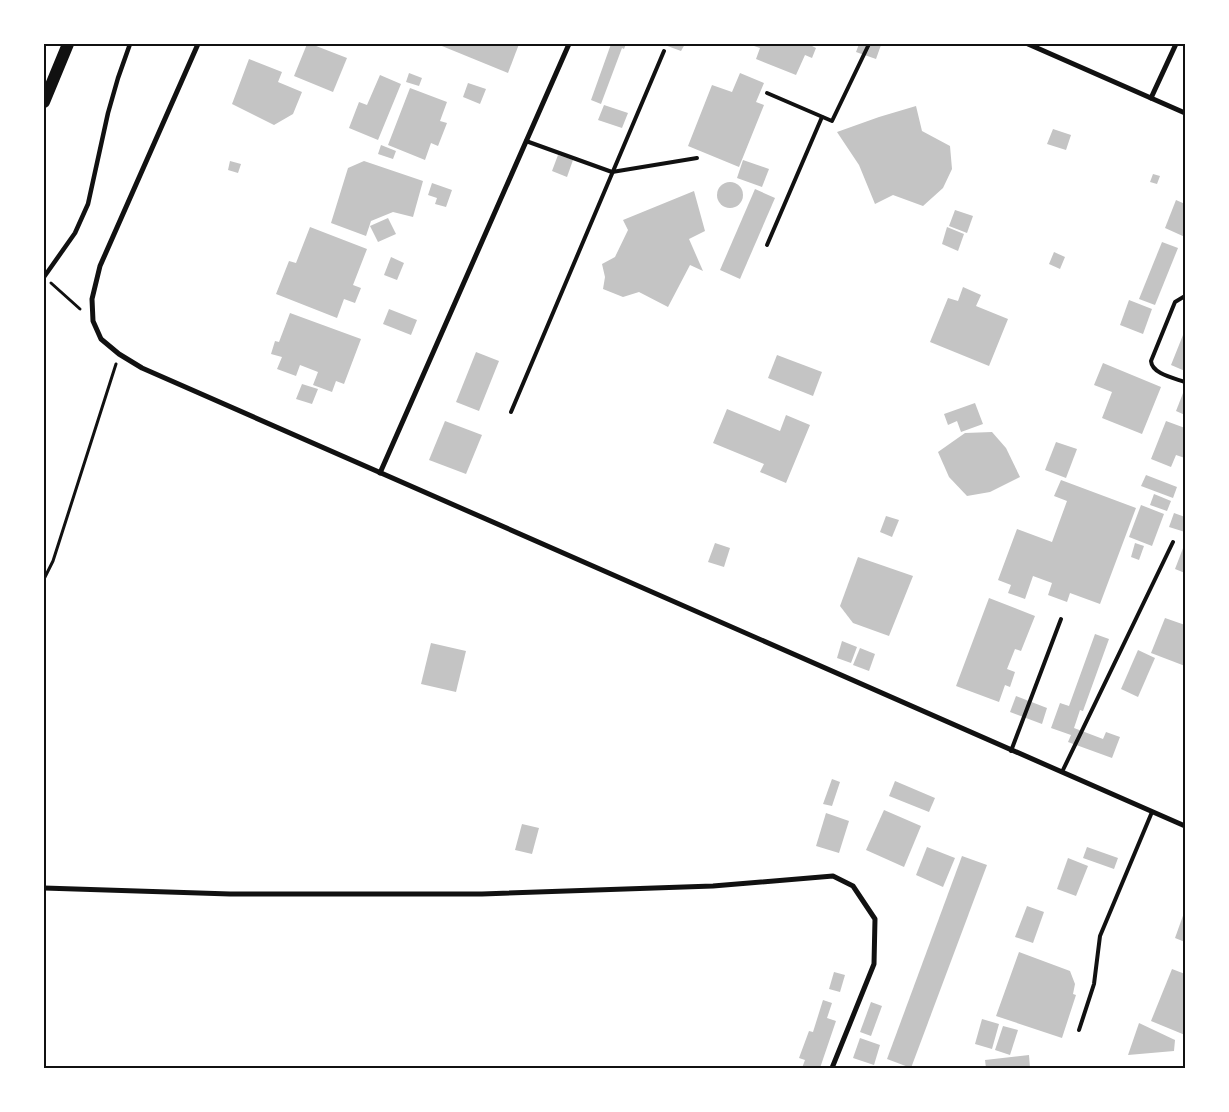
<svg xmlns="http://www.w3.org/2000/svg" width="1229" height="1112" viewBox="0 0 1229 1112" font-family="Arial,sans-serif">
  <rect width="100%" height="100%" fill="#fff"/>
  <g fill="#c4c4c4">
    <polygon points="307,44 311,44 347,58 333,92 294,76"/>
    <polygon points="437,44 519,44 508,73"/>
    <polygon points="611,44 626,44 624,49 622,48 601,104 591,100"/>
    <polygon points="662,44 685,44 681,51"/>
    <polygon points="755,44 810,44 810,45 816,48 812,58 805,55 796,75 756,59 760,48 754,46"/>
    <polygon points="859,44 881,45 876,59 856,52"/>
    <polygon points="249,59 282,72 278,82 302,92 293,114 274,125 232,104"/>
    <polygon points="409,73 422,78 419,86 406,82"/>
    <polygon points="740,73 764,83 756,102 764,105 739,167 688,146 712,85 732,92"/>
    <polygon points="380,75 401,84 378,140 349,128 359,102 367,105"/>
    <polygon points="468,83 486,89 480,104 463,97"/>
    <polygon points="410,88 447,102 440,121 447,123 438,146 431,143 425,160 388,145"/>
    <polygon points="604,105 628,113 622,128 598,120"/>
    <polygon points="916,106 922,131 950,146 952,169 943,188 923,206 893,195 875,204 859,165 837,132 879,117"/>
    <polygon points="1053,129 1071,135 1066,150 1047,144"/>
    <polygon points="381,145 396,151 393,159 378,154"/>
    <polygon points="558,155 573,160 567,177 552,171"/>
    <polygon points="743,160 769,169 762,187 737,178"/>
    <polygon points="230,161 241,164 238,173 228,170"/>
    <polygon points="364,161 423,181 413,217 393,212 371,221 366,236 331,223 348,168"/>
    <polygon points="1153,174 1160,176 1157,184 1150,182"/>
    <circle cx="730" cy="195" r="13"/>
    <polygon points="432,183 452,190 446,207 435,204 437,198 428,195"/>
    <polygon points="755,189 775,198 740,279 720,270"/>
    <polygon points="694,191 705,231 689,239 703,271 690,265 668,307 639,292 623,297 603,289 605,277 602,264 615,257 628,230 623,220"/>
    <polygon points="1176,200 1185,204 1185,237 1165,228"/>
    <polygon points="955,210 973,216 967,233 949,226"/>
    <polygon points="388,218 396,234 378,242 370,226"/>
    <polygon points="310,227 367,249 353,285 361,288 355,303 344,299 337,318 276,294 289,261 296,263"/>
    <polygon points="947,227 964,234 958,251 942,244"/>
    <polygon points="1162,242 1178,248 1155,305 1139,299"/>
    <polygon points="1054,252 1065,257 1060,269 1049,264"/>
    <polygon points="391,257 404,263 397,280 384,275"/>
    <polygon points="963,287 981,295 976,306 1008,319 989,366 930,342 948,298 958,301"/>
    <polygon points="1129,300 1152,309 1143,334 1120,325"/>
    <polygon points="389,309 417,320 411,335 383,324"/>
    <polygon points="290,313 361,339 344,384 336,381 332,392 313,385 318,372 300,365 296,376 277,369 282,357 271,354 275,341 279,342"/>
    <polygon points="1185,330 1185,371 1171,365"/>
    <polygon points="476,352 499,361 479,411 456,402"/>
    <polygon points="777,355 822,372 813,396 768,378"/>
    <polygon points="1103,363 1161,387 1142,434 1102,418 1112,392 1094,385"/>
    <polygon points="302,384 318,389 312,404 296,399"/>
    <polygon points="1185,388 1185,415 1176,411"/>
    <polygon points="975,403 983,424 961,432 957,421 948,425 944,414"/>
    <polygon points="727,409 780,431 786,415 810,425 786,483 760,472 764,464 713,443"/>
    <polygon points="445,421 482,435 466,474 429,460"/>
    <polygon points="1166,421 1185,428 1185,458 1176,455 1171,467 1151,459"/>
    <polygon points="992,432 1006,448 1020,477 990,492 967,496 949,477 938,452 965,433"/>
    <polygon points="1056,442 1077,449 1066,478 1045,470"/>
    <polygon points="1146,475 1177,487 1173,498 1141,486"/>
    <polygon points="1061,480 1136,508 1100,604 1070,593 1067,602 1048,595 1052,583 1033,576 1025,599 1008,593 1011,585 998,580 1017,529 1052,542 1067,501 1054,496"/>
    <polygon points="1154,494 1171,501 1167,511 1150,505"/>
    <polygon points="1141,505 1164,514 1152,546 1129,537"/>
    <polygon points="1174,513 1185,517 1185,532 1169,527"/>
    <polygon points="886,516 899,520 892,537 880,532"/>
    <polygon points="715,543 730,548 724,567 708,562"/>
    <polygon points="1135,543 1144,546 1139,560 1131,557"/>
    <polygon points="1185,543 1185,573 1175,569"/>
    <polygon points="858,557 913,576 889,636 853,623 840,606"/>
    <polygon points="989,598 1035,616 1021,651 1015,649 1007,669 1015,672 1010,687 1005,685 999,702 956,686"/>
    <polygon points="1165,618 1185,625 1185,666 1151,653"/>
    <polygon points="1095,634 1109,639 1083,711 1080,710 1074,728 1103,739 1106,732 1120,737 1112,758 1068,742 1071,735 1051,728 1060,703 1069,706"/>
    <polygon points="842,641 857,647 851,663 837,658"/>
    <polygon points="431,643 466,651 456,692 421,684"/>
    <polygon points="860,648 875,654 869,671 853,665"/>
    <polygon points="1138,650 1155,658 1138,697 1121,689"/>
    <polygon points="1016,696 1047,708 1042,724 1010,712"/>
    <polygon points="832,779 840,782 832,806 823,804"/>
    <polygon points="895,781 935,798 929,812 889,796"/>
    <polygon points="884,810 921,826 904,867 866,850"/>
    <polygon points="826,813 849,821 839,853 816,846"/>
    <polygon points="522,824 539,828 532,854 515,850"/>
    <polygon points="927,847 955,858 943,887 916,875"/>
    <polygon points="1087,847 1118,858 1114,869 1083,858"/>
    <polygon points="962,856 987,865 911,1068 887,1059"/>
    <polygon points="1068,858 1088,866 1076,896 1057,889"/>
    <polygon points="1027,906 1044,912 1033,943 1015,937"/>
    <polygon points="1185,910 1185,942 1175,938"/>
    <polygon points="1019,952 1070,971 1075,984 1073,994 1076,995 1062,1038 996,1016"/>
    <polygon points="1172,969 1185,974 1185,1035 1151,1021"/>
    <polygon points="834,972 845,975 840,992 829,989"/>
    <polygon points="823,1000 832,1003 827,1018 836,1021 820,1068 802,1068 805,1060 799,1058 809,1031 813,1032"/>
    <polygon points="871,1002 882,1006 871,1036 860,1032"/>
    <polygon points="982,1019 999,1024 992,1049 975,1044"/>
    <polygon points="1139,1023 1175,1040 1174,1051 1128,1055"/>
    <polygon points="1003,1026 1018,1030 1010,1055 995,1050"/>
    <polygon points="860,1038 880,1045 874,1065 853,1058"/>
    <polygon points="1029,1055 1030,1068 986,1068 985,1060"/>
  </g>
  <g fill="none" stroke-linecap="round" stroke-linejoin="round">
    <g stroke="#111" stroke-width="3">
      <polyline points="51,283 80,309"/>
      <polyline points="44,579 53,561 116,364"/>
    </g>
    <g stroke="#111" stroke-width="4">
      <polyline points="767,93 832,121 869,44"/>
      <polyline points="526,141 612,172 697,158"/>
      <polyline points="767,245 822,117"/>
      <path d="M 1185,296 L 1175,302 L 1151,361 C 1152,374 1174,378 1185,382"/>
      <polyline points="511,412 664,51"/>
      <polyline points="1011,751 1061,619"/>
      <polyline points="1062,772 1173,542"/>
      <polyline points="1079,1030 1094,984 1100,936 1152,812"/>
    </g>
    <polyline stroke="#111" stroke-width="4.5" points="44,277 75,233 88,204 108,113 118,78 130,44"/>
    <g stroke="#111" stroke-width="5">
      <polyline points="198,44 100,266 92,299 93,321 101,339 119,354 142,368 1185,826"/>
      <polyline points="1028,44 1185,113"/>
      <polyline points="1151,98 1176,44"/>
      <polyline points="380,473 569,44"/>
      <polyline points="44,888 230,894 482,894 713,886 833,876 853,886 875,919 874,964 832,1068"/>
    </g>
    <polyline stroke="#111" stroke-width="12" points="44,102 68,44"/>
  </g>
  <rect width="1229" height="1112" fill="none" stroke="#ffffff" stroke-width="90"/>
  <rect x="45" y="45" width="1139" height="1022" fill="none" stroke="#111" stroke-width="2"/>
</svg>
